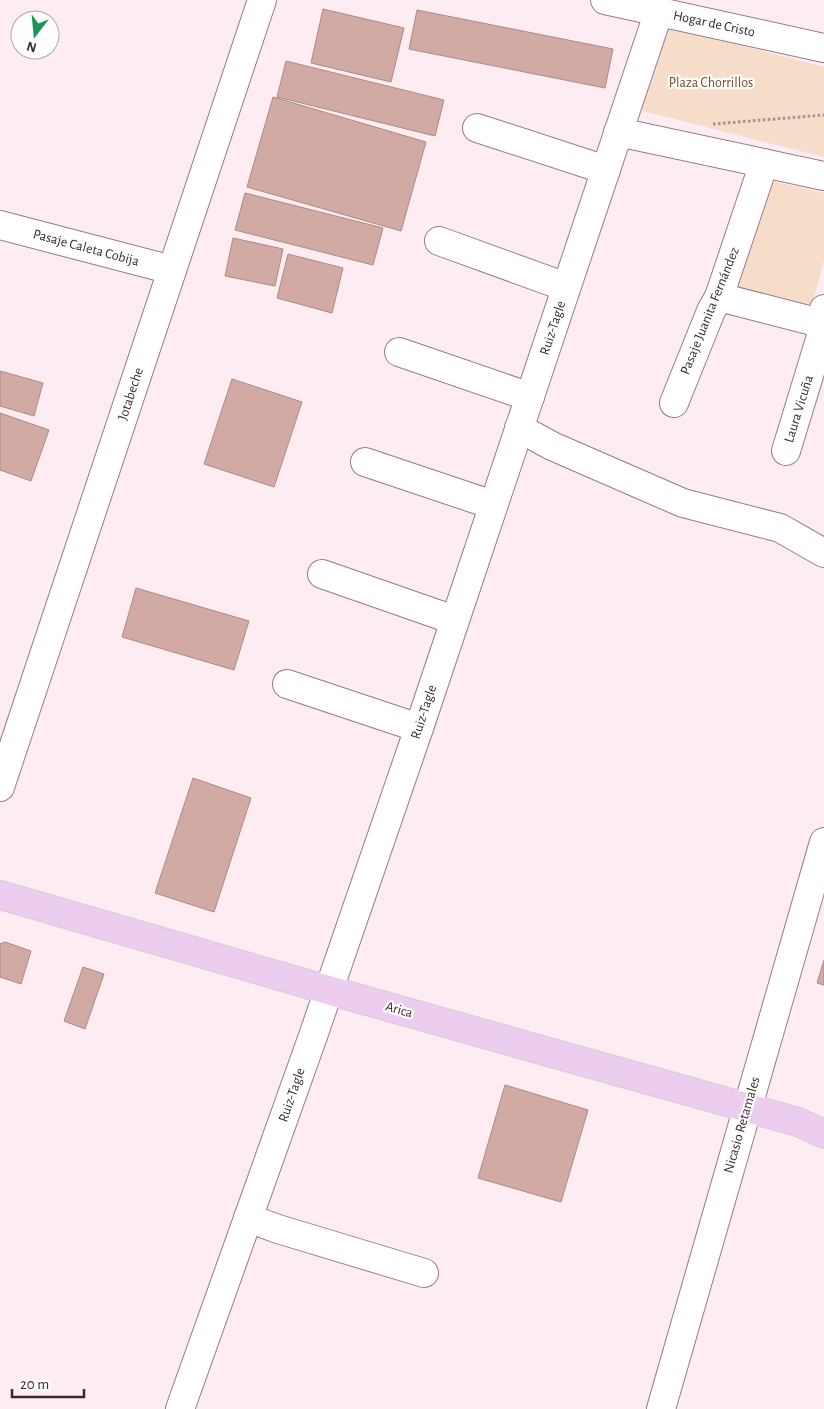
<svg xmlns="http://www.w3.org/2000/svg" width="824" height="1409" viewBox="0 0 824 1409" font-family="'Alegreya Sans',sans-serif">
  <rect width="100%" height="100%" fill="#fdecf1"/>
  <g fill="#f6ddca">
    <polygon points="668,27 824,67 824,157 639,110"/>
    <polygon points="768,180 824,193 824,260 810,313 733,293"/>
  </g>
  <g fill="#d2aaa4" stroke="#b08883">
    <polygon points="323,9 404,28 391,82 311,63"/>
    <polygon points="417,10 613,49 605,88 409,49"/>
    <polygon points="286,61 444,100 435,136 277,97"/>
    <polygon points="273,97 426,142 401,231 247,187"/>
    <polygon points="245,193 383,228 373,265 235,230"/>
    <polygon points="233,238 283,249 275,286 225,276"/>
    <polygon points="288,254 343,268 332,313 277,298"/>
    <polygon points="0,371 43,383 34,416 0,406"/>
    <polygon points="232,379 302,402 274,487 204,464"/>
    <polygon points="0,413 49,430 31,481 0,470"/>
    <polygon points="136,588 249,621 234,670 122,637"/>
    <polygon points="193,778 251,798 214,912 155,893"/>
    <polygon points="5,942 31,951 21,984 0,977 0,944"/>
    <polygon points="824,960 824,985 817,983"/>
    <polygon points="83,967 104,974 85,1029 64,1021"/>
    <polygon points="505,1085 588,1110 561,1202 478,1178"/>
  </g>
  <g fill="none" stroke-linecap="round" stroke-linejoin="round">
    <g stroke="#9d7885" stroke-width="30">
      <g id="minor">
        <polyline points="605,0 824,48"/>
        <polyline points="477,128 606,170"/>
        <polyline points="618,132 824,176"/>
        <polyline points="0,225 172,270"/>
        <polyline points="439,241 566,287"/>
        <polyline points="719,297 820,323"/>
        <polyline points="399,352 530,397"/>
        <polyline points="674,403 711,311 719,297 764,163"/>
        <polyline points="519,428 552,446 683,503 780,528 824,553"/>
        <polyline points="786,451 821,336 820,323 824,309"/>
        <polyline points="365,462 493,505"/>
        <polyline points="322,574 454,620"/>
        <polyline points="287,684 419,728"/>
        <polyline points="0,787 262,0"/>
        <polyline points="248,1218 278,1229 424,1273"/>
        <polyline points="180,1409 313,1036 419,728 659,11"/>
        <polyline points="661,1409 824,842"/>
      </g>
    </g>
    <g stroke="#d3d0d1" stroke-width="30">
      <polyline id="major" points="0,895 328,990 798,1122 824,1134"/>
    </g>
    <polyline stroke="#a29297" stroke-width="3" stroke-dasharray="2.5 2.5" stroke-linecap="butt" points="713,124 824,115"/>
    <use href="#minor" stroke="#fff" stroke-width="28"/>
    <use href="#major" stroke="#eccdef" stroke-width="28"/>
  </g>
  <g text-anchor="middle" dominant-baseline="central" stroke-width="4.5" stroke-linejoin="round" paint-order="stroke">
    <g font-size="14" fill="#39292f" stroke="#fefefe">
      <text transform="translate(714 24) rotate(12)">Hogar de Cristo</text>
      <text transform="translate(86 248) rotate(15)">Pasaje Caleta Cobija</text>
      <text transform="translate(710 311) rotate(-68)">Pasaje Juanita Fernández</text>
      <text transform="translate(553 328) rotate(-72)">Ruiz-Tagle</text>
      <text transform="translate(131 394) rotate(-72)">Jotabeche</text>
      <text transform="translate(799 409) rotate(-73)">Laura Vicuña</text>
      <text transform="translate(424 712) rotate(-72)">Ruiz-Tagle</text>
      <text transform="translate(399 1010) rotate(16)">Arica</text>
      <text transform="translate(292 1095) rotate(-71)">Ruiz-Tagle</text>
      <text transform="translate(742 1125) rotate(-74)">Nicasio Retamales</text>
    </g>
    <g font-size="14" fill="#774c27" stroke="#fefefe">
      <text x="711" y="83">Plaza Chorrillos</text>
    </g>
  </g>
  <g transform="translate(35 35) rotate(196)"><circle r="24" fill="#fefefe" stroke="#afa9ab"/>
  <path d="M0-4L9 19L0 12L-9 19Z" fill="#189856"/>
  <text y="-8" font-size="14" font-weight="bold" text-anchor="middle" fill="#39292f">N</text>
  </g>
  <path d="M12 1389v8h72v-8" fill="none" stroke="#39292f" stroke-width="2.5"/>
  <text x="20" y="1389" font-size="15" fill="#39292f" stroke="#fefefe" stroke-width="4" paint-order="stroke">20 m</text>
</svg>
